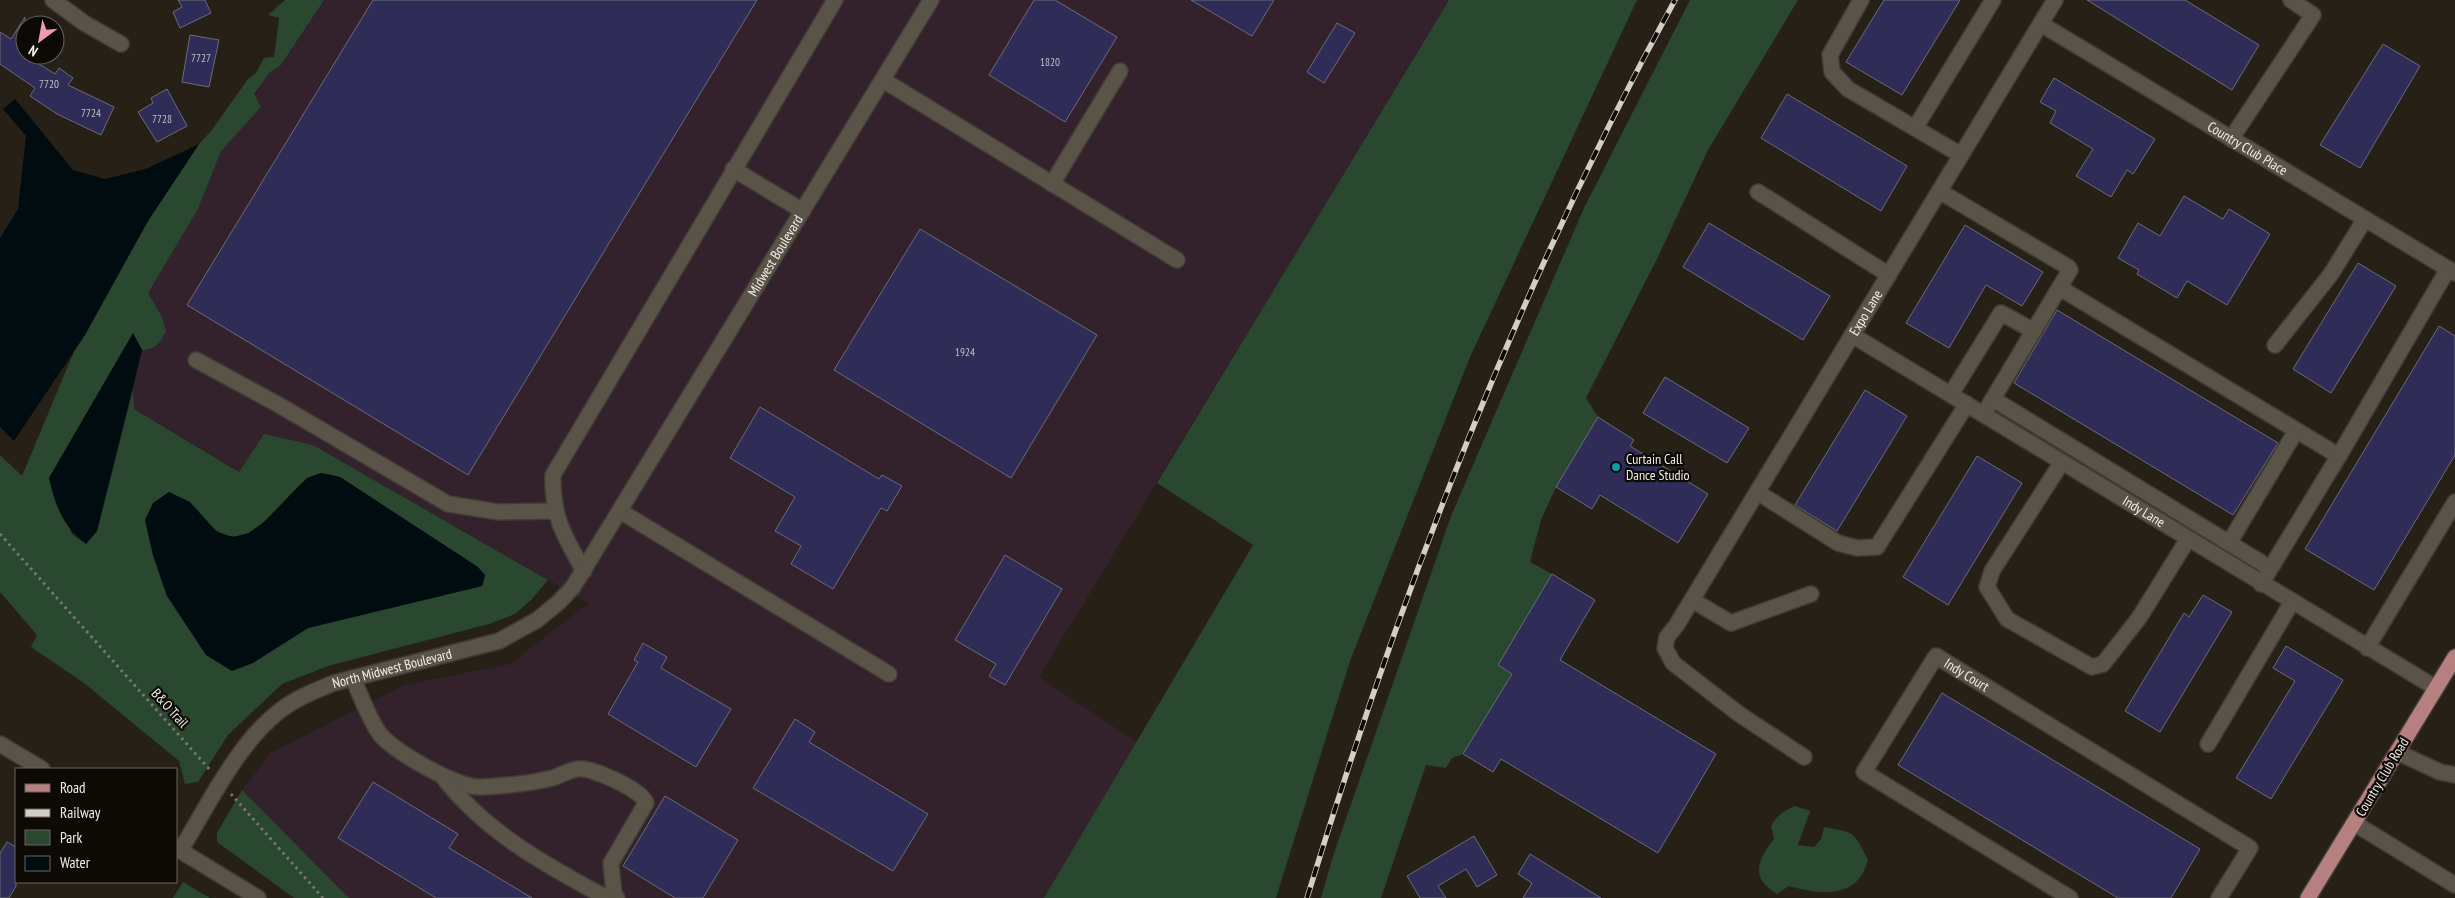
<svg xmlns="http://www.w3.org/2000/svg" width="2455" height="898" viewBox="0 0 2455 898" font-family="'PT Sans Narrow',sans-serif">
  <rect width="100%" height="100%" fill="#262017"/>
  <polygon fill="#33222b" points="313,0 1449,0 1039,677 1137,742 1044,898 349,898 242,790 271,753 404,685 510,664 589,603 313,445 240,472 134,409 133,390 142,350 133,294"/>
  <g fill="#2a4730" fill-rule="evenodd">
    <path d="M 285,0 L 324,0 L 280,66 L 270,72 L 254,94 L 261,107 L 221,151 L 198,209 L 148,293 L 162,317 L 166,331 C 160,343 156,349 142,350 L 133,334 L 49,478 L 72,534 L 86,544 L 97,531 L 133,390 L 134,409 L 239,472 L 264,434 L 313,445 L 548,580 L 531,600 L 515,614 L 489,624 L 328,666 L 282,684 L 228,735 L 198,782 L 185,784 L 179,761 L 84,683 L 31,647 L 37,635 L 0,592 L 0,455 L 22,476 L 75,349 L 148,221 L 199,144 L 211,131 L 248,79 L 256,73 L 264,58 L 274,57 L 279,18 L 268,15 ZM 321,473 L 340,477 L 477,567 L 485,576 L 482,586 L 308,628 L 253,663 L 167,596 L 153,555 L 145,520 L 208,523 C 247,564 278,500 307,479 C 310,476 316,475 321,473 Z"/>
    <polygon points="1449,0 1637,0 1470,357 1350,661 1276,898 1044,898 1253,545 1157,483"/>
    <polygon points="1690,0 1798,0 1708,150 1658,257 1586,398 1598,417 1556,487 1541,520 1530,562 1552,574 1498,665 1512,674 1463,754 1452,758 1446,768 1426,765 1381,898 1321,898 1333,856 1451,516 1584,208"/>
    <polygon points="242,790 349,898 294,898 217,842 217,833"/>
    <path d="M 1795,806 L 1810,811 L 1798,845 L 1814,847 L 1821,839 L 1824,827 C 1855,833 1853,830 1868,860 C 1858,898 1824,896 1789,886 L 1777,894 C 1749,878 1758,859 1774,839 L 1771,826 C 1777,815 1784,811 1795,806 Z"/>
    <polygon points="183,882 210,898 173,898"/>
  </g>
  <g fill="#000c0f">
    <polygon points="15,99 73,170 105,179 146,169 199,144 148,221 85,335 14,441 0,427 0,238 18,209 26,136 3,109"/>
    <path d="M 133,333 L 142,350 L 97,531 L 86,544 C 63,527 55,505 49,478 Z"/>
    <polygon points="321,473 340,477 478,567 485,575 482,586 308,628 253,663 232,671 206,655 167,596 153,555 145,520 153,503 169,492 190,502 217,532 233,537 249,533 265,521 307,478"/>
  </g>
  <g fill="#2f2d57" stroke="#6b6c78">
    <polygon points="178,0 205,0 211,13 180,28 173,12 182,7"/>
    <polygon points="373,0 757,0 468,475 187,305"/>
    <polygon points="1034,0 1055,0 1117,37 1065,122 989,75"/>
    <polygon points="1191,0 1274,0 1252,36"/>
    <polygon points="1884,0 1960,0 1902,95 1846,62"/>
    <polygon points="2087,0 2185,0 2259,45 2232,90"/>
    <polygon points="25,17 25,55 55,74 59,68 73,78 68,85 114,107 101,135 57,114 30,96 35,88 0,64 0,32 11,39"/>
    <polygon points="1337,23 1355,33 1324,83 1307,72"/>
    <polygon points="190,35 219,40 209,87 182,82"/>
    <polygon points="2383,44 2420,66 2360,168 2320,145"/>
    <polygon points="2054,78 2155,139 2133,174 2127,170 2111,197 2076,176 2093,149 2050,123 2056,111 2040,102"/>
    <polygon points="167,89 187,126 157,142 138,112 153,103 151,98"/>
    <polygon points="1787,94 1907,166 1881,211 1761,138"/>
    <polygon points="2184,196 2223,219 2229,209 2270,234 2227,305 2187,281 2177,298 2137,274 2139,270 2118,258 2138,223 2160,236"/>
    <polygon points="1709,223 1830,296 1803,340 1683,267"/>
    <polygon points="1965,225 2043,272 2022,306 1986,285 1949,348 1906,323"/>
    <polygon points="920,229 1097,335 1011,478 834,370"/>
    <polygon points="2358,263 2396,286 2331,393 2293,369"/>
    <polygon points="2057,310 2278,443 2233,515 2014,383"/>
    <polygon points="2439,326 2455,336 2455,455 2374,590 2305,549"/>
    <polygon points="1665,377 1749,428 1727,463 1643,413"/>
    <polygon points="1865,390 1907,416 1837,531 1795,505"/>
    <polygon points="760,407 879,479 882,475 902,486 887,511 881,508 833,589 791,564 801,546 775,531 795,497 730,458"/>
    <polygon points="1598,417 1634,440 1630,446 1708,494 1678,543 1600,495 1592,509 1556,487"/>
    <polygon points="1977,456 2022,483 1948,605 1903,577"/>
    <polygon points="1005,555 1062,589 1005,685 989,676 996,664 955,640"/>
    <polygon points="1552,574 1595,600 1560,660 1716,754 1658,853 1501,759 1493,772 1463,754 1512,674 1498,665"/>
    <polygon points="2203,595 2232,612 2160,732 2125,711 2184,613 2189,617"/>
    <polygon points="643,643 667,657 661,668 731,709 696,767 608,714 638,662 634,660"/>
    <polygon points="2286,646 2343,680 2271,799 2236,778 2295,681 2273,668"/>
    <polygon points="1942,693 2200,849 2171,898 2118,898 1898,765"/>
    <polygon points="795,719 815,732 809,742 928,814 893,871 753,788"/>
    <polygon points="373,782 458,834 449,848 532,898 436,898 338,838"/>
    <polygon points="665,796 738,840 703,898 675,898 623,866"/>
    <polygon points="1474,836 1497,875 1477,887 1466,869 1438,886 1446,898 1420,898 1407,876"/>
    <polygon points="7,842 16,847 16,886 9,898 0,898 0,853"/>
    <polygon points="1530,854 1601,898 1523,898 1532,883 1518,874"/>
  </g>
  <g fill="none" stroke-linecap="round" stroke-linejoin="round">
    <g stroke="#413c35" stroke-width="18">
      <g id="minor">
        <polyline points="53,0 84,23 121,44"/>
        <polyline points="1861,0 1830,55 1832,72 1848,89 1961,155"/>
        <path id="s1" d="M 2041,24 L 2455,273"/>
        <polyline points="883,80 1177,260"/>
        <polyline points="1915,128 1993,0"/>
        <polyline points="2231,139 2313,15 2291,0"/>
        <polyline points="733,169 803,211"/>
        <polyline points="1052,184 1120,71"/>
        <polyline points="1939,191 2068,267 2070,270 1988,407"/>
        <polyline points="1758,192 1889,275"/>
        <polyline points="2060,288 2339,456"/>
        <path id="s2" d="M 1852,335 L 2436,688"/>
        <polyline points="2275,345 2331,274 2365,219"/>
        <polyline points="196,360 279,405 448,504 499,512 555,511"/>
        <polyline points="1951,394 2001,313 2034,331"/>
        <polyline points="1993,399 2270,568"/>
        <polyline points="2062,462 1992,571 1987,587 2007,619 2092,667 2103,664 2139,618 2188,539"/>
        <polyline points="1757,492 1838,543 1857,548 1877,547 1967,404"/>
        <polyline points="620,511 889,674"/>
        <polyline points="2229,543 2296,431"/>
        <path d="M 584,571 C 564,536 552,517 553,475 L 835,0"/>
        <polyline points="2261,584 2343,449 2448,269"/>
        <polyline points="1692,600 1731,623 1811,594"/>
        <polyline points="2367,648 2455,502"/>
        <path d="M 353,678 C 361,697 368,716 379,733 C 392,751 459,789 481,787 C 502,786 532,783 553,778 C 561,775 569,770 578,769 C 591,767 643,790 646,803 L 611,863 L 614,894 L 617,898"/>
        <polyline points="0,744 42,769"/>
        <polyline points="2208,744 2292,602"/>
        <polyline points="2397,752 2440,772 2455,775"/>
        <path id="s3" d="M 1804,757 L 1739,714 L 1673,663 L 1665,648 L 1667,637 L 1676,626 L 2055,0"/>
        <path d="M 443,777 C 485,832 547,866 607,898"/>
        <polyline points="2354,823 2455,885"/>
        <polyline points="176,848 258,898"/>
        <path id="s4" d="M 180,851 C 207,807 237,745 277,713 C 294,699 314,691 334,683 L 499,641 L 537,620 L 559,602 L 573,587 L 931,0"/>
        <path id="s5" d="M 2070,898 L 1864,772 L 1936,656 L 2250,848 L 2219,898"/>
      </g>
    </g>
    <g stroke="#413c35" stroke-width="18">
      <polyline id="major" points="2308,898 2455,657"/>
    </g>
    <g stroke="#7b766e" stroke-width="3" stroke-dasharray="2.5 4" stroke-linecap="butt">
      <polyline points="0,534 210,770"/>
      <polyline points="231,794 323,898"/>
    </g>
    <use href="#minor" stroke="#595348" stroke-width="15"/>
    <use href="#major" stroke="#b68080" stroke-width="15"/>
    <g stroke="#d3cec8" stroke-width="5.5">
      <path id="rail" d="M 1307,898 C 1402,588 1519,284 1675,0"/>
    </g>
    <use href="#rail" stroke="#0d0a06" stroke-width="4" stroke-dasharray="11" stroke-linecap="butt"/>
  </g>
  <circle fill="#0f9aa8" stroke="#0d0a06" stroke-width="2" cx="1616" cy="467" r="5"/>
  <g text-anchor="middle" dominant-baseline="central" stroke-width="4.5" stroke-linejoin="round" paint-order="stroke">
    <g font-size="11" fill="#c1bec4">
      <text x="201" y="58">7727</text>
      <text x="1050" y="62">1820</text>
      <text x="49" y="84">7720</text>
      <text x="91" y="113">7724</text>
      <text x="162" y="119">7728</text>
      <text x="965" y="352">1924</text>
    </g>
    <g font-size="14" fill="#f2eee8" stroke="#0d0a06">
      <text stroke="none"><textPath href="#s1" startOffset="241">Country Club Place</textPath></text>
      <text stroke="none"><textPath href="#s4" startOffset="885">Midwest Boulevard</textPath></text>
      <text stroke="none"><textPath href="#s3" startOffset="570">Expo Lane</textPath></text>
      <text stroke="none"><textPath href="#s2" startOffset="341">Indy Lane</textPath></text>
      <text stroke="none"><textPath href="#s4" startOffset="294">North Midwest Boulevard</textPath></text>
      <text stroke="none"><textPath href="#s5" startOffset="414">Indy Court</textPath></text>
      <text transform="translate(170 708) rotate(48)">B&amp;O Trail</text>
      <text transform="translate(2382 777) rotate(-59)">Country Club Road</text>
    </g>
    <g font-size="14" fill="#f2eee8" stroke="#0d0a06" text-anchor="start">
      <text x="1626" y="459">Curtain Call<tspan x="1626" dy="16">Dance Studio</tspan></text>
    </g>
  </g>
  <rect x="15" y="768" width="162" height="115" fill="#0d0a06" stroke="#696560"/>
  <rect x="25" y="784" width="25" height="8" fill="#b68080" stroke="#696560"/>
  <text x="60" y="793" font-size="15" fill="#f2eee8">Road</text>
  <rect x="25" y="809" width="25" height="8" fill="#d3cec8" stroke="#696560"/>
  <text x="60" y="818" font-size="15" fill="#f2eee8">Railway</text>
  <rect x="25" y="830" width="25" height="15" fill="#2a4730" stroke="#696560"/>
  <text x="60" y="843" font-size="15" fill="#f2eee8">Park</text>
  <rect x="25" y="856" width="25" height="15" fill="#000c0f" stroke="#696560"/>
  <text x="60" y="868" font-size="15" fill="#f2eee8">Water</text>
  <g transform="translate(40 40) rotate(212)"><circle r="24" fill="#0d0a06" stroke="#696560"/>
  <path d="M0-4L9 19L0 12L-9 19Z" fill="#f09ab4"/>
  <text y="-8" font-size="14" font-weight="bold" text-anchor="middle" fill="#f2eee8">N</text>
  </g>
</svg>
